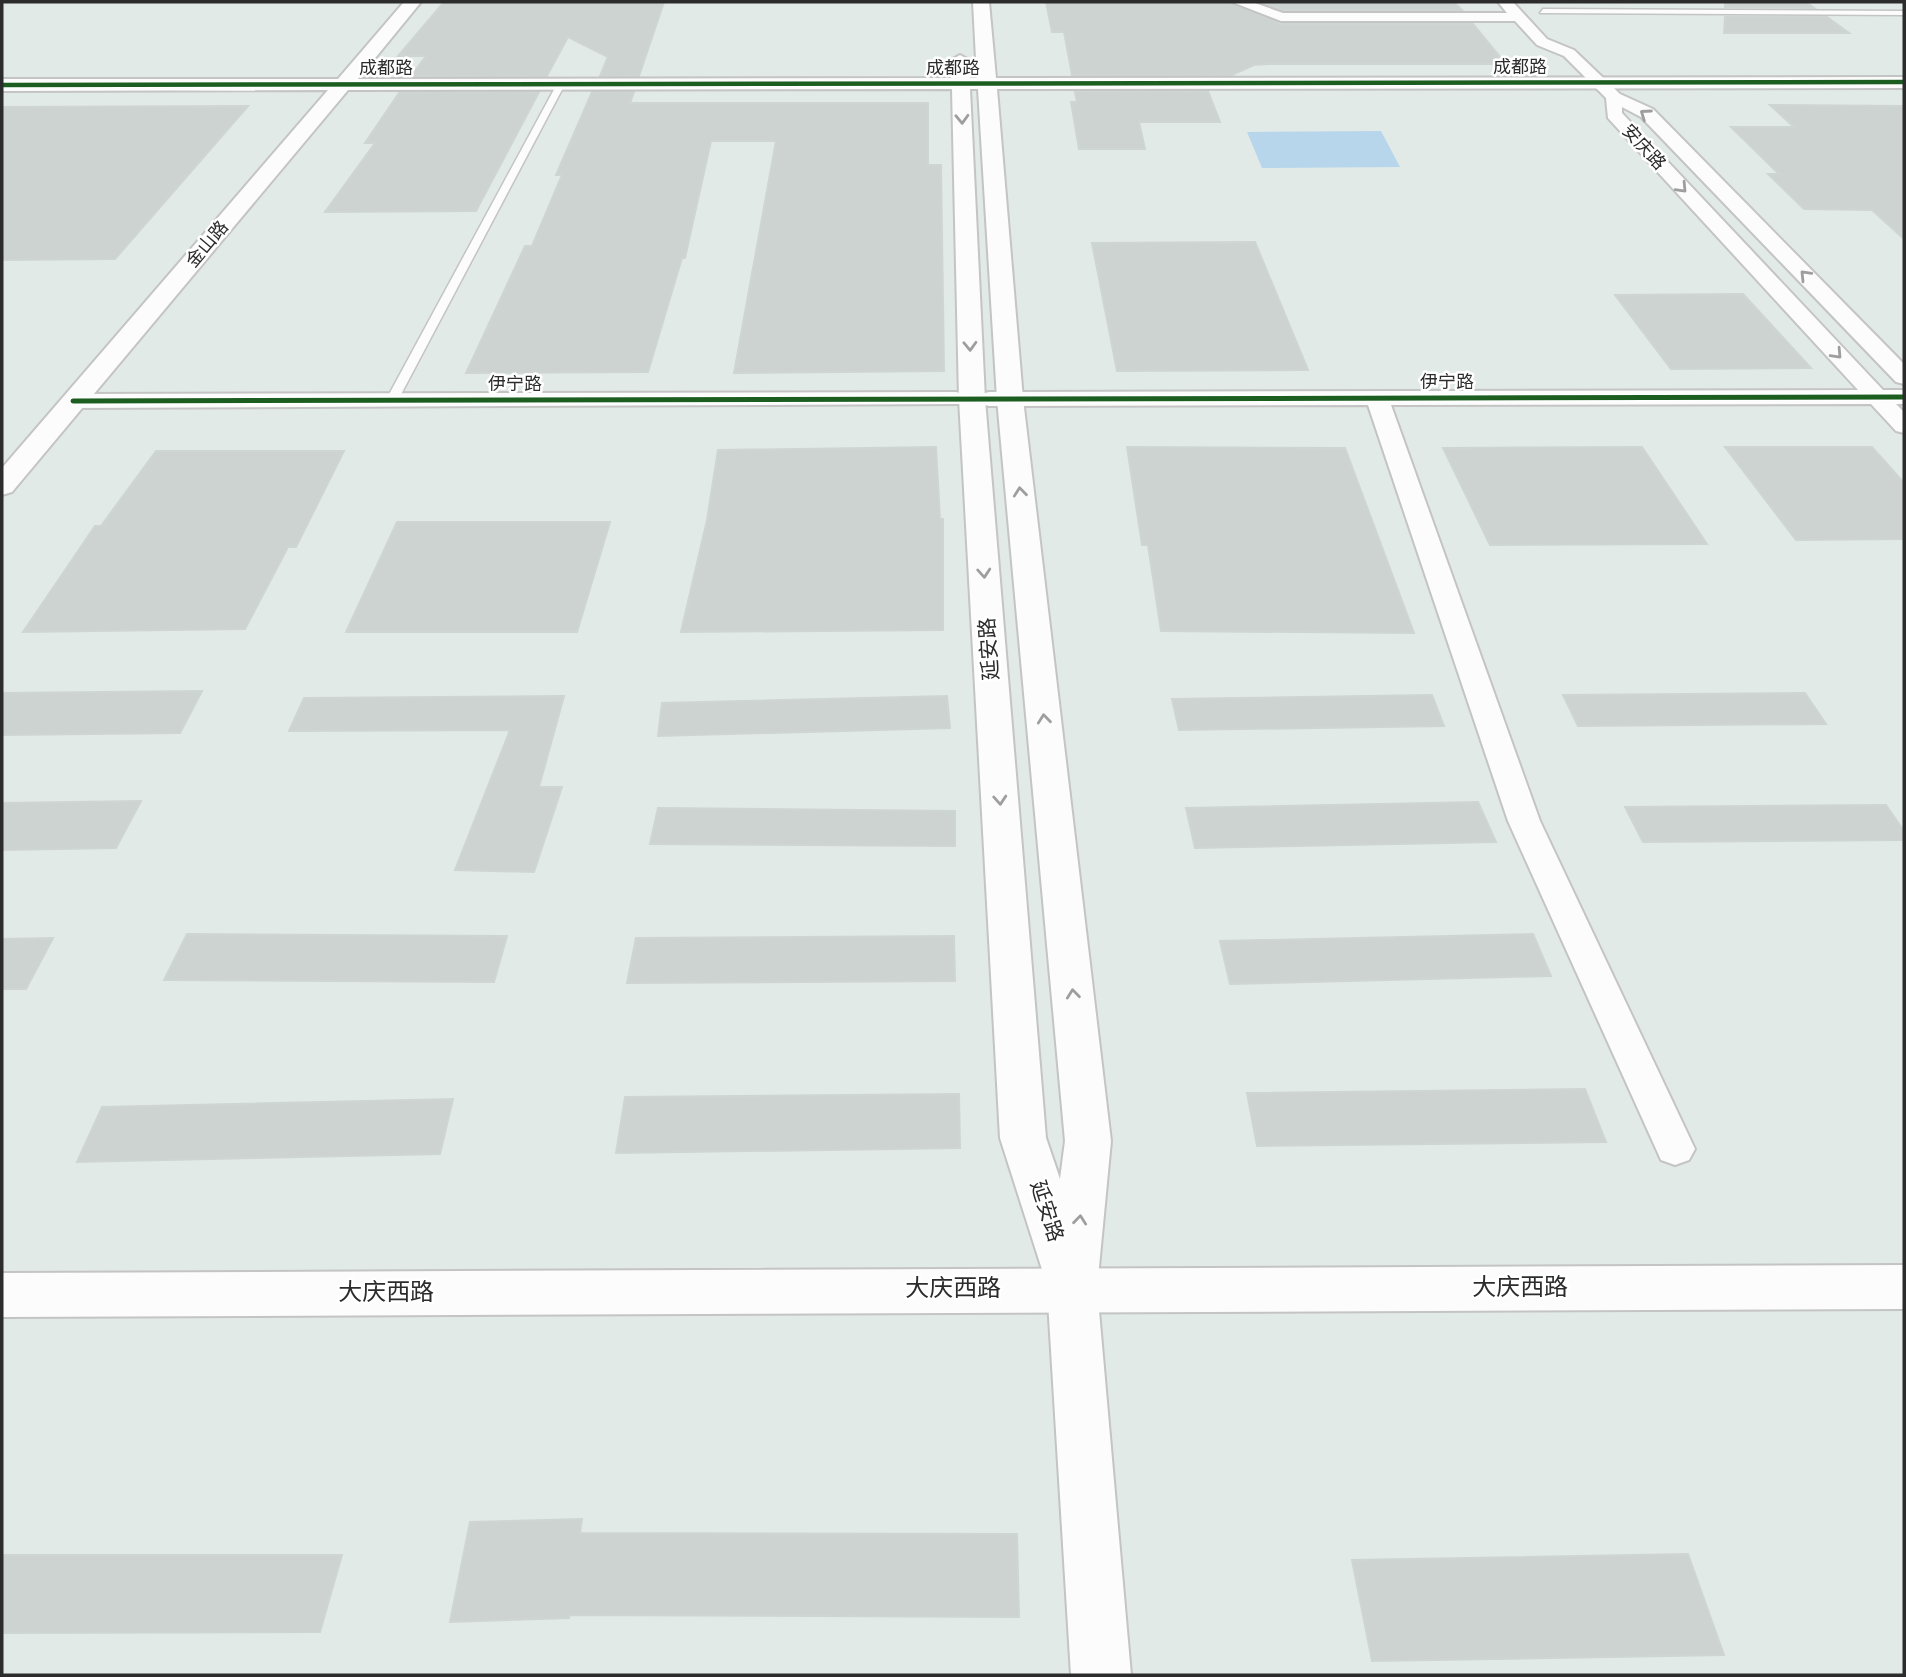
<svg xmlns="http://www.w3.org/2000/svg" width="1906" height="1677" viewBox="0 0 1906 1677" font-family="Signika,'Noto Sans SC',sans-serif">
  <rect width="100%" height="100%" fill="#e2eae7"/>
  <polygon fill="#b7d6eb" points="1381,131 1400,167 1262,168 1247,132"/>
  <g fill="#cdd3d1" stroke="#ced5d3" stroke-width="2">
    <polygon points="444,2 664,2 639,76 600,76 608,57 568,37 547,76 411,76 426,56 398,56"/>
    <polygon points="1046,2 1229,2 1281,24 1473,24 1506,64 1268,64 1254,65 1232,75 1072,75 1064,32 1052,32"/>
    <polygon points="1259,2 1454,2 1462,10 1283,10"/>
    <polygon points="1725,2 1806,2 1814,8 1725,7"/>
    <polygon points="1725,17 1827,17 1849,33 1724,33"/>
    <polygon points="1208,91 1220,122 1139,122 1145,149 1079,149 1071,102 1077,102 1075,92"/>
    <polygon points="539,92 476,211 325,212 375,143 365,143 399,93"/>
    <polygon points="592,92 634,92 630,103 928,103 928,165 941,165 944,371 734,373 776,141 711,141 685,258 682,258 648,372 466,373 525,246 532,246 562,175 556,175"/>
    <polygon points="1770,105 1904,106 1904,239 1872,210 1804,209 1768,174 1779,174 1731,127 1794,127"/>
    <polygon points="248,106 115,259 2,260 2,107"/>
    <polygon points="1255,242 1308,370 1117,371 1092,243"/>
    <polygon points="1743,294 1811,368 1671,369 1615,295"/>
    <polygon points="936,447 940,519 943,519 943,630 681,632 707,520 718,450"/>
    <polygon points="1127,447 1345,448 1414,633 1161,631 1148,545 1142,545"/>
    <polygon points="1642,447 1707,544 1490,545 1443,448"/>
    <polygon points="1725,447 1872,447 1904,483 1904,539 1796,540"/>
    <polygon points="156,451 344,451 296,547 288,547 245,629 23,632 95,526 101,526"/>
    <polygon points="397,522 610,522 577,632 346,632"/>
    <polygon points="202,691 180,733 2,735 2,693"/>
    <polygon points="1805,693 1826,724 1578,726 1563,695"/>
    <polygon points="1432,695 1444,726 1179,730 1172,699"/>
    <polygon points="564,696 539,787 562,787 534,872 455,870 510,730 289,731 304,698"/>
    <polygon points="947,696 950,728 658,736 662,703"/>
    <polygon points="141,801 116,848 2,850 2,803"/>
    <polygon points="1478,802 1496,842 1195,848 1186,808"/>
    <polygon points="1886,805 1904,831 1904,840 1643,842 1625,807"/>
    <polygon points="658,808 955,811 955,846 650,844"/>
    <polygon points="187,934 507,936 494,982 164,980"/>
    <polygon points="1533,934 1551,976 1230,984 1220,941"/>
    <polygon points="954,936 955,981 627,983 636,938"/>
    <polygon points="53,938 26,989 2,989 2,939"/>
    <polygon points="1585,1089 1606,1142 1257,1146 1247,1093"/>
    <polygon points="959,1094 960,1148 616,1153 625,1097"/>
    <polygon points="453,1099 440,1154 77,1162 102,1107"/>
    <polygon points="582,1519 580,1533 1017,1534 1019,1617 569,1615 569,1618 450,1622 470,1522"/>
    <polygon points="1688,1554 1724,1655 1372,1661 1352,1560"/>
    <polygon points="2,1555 342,1555 320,1632 2,1633"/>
  </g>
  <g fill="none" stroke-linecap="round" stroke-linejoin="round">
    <g stroke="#c3c4c3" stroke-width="3">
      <g id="service">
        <polygon points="1543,9 1904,11 1904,15 1540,13"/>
        <polygon points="561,81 565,84 398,400 388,403 386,400 557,84"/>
      </g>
    </g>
    <g stroke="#c3c4c3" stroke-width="4">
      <g id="minor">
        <polygon points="1232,2 1252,2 1283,13 1507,13 1498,2 1513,2 1547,39 1574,50 1620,94 1653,109 1904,364 1904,384 1896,382 1641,117 1622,107 1622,113 1883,390 1904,390 1904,404 1896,404 1904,412 1904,433 1896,431 1871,404 1391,405 1540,821 1695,1149 1689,1160 1675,1165 1661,1160 1508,821 1368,405 989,406 981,404 977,399 981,394 989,392 1858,390 1608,118 1606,98 1564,56 1537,45 1515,21 1281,21"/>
        <polygon points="956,392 964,394 968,399 964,404 73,408 65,406 61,401 65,396 73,394"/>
      </g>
    </g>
    <g stroke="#c3c4c3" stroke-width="4">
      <path id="tertiary" d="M 404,2 L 421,2 L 358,79 L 951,78 L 951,60 L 960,55 L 969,60 L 970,78 L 977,78 L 973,2 L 989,2 L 996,78 L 1904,77 L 1904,88 L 997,89 L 1023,399 L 1111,1141 L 1097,1288 L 1131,1675 L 1071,1675 L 1047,1285 L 1000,1138 L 959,399 L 952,89 L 348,90 L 12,492 L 2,495 L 2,468 L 328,90 L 2,91 L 2,79 L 338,79 ZM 970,89 L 978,89 L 997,399 L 1065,1141 L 1060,1179 L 1046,1138 L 985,399 Z"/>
    </g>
    <g stroke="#c3c4c3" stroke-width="4">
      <polygon id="secondary" points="1904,1265 1904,1309 2,1317 2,1273"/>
    </g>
    <use href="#service" fill="#fbfcfb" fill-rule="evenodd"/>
    <use href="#minor" fill="#fbfcfb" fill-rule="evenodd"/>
    <use href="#tertiary" fill="#fbfcfb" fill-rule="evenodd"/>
    <use href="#secondary" fill="#fbfcfb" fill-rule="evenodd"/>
    <g stroke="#fff" stroke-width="6">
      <polyline id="cycleway-far1" points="2,85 1904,82"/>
    </g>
    <g stroke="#fff" stroke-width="8">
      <polyline id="cycleway" points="73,401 1904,397"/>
    </g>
    <use href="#cycleway-far1" stroke="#1b5e20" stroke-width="4.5"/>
    <use href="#cycleway" stroke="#1b5e20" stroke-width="5"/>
  </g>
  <defs><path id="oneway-chevron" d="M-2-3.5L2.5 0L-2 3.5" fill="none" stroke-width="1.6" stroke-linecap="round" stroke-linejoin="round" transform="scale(1.75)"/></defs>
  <g stroke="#9e9e9e">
    <use href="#oneway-chevron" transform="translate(1645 114) rotate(-145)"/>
    <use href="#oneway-chevron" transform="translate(962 119) rotate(88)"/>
    <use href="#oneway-chevron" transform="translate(1682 188) rotate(47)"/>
    <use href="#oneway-chevron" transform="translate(1805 275) rotate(-134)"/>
    <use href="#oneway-chevron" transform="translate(970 346) rotate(88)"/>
    <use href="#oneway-chevron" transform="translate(1837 354) rotate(47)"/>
    <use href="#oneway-chevron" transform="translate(1020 492) rotate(-96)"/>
    <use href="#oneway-chevron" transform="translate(984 573) rotate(86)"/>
    <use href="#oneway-chevron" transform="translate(1044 719) rotate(-96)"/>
    <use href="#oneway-chevron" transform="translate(1000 800) rotate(86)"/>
    <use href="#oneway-chevron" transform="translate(1073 994) rotate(-96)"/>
    <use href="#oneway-chevron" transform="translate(1080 1220) rotate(-84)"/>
  </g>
  <g text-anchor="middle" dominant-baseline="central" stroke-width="5" stroke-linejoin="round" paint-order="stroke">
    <g font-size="18" fill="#2c2c2c" stroke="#fff">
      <text x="1520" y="67">成都路</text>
      <text x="386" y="68">成都路</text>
      <text x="953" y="68">成都路</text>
      <text transform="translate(1644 147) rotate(47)">安庆路</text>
      <text transform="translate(207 244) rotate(-50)">金山路</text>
      <text x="1447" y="382">伊宁路</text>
      <text x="515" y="384">伊宁路</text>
    </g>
    <g font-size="21" fill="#2c2c2c" stroke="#fff">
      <text transform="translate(989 649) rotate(-94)">延安路</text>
      <text transform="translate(1047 1211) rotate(72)">延安路</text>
    </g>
    <g font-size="24" fill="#2c2c2c" stroke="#fff">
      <text x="1520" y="1287">大庆西路</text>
      <text x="953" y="1288">大庆西路</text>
      <text x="386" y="1292">大庆西路</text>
    </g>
  </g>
  <rect width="1906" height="1677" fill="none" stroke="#2c2c2c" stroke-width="7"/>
</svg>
